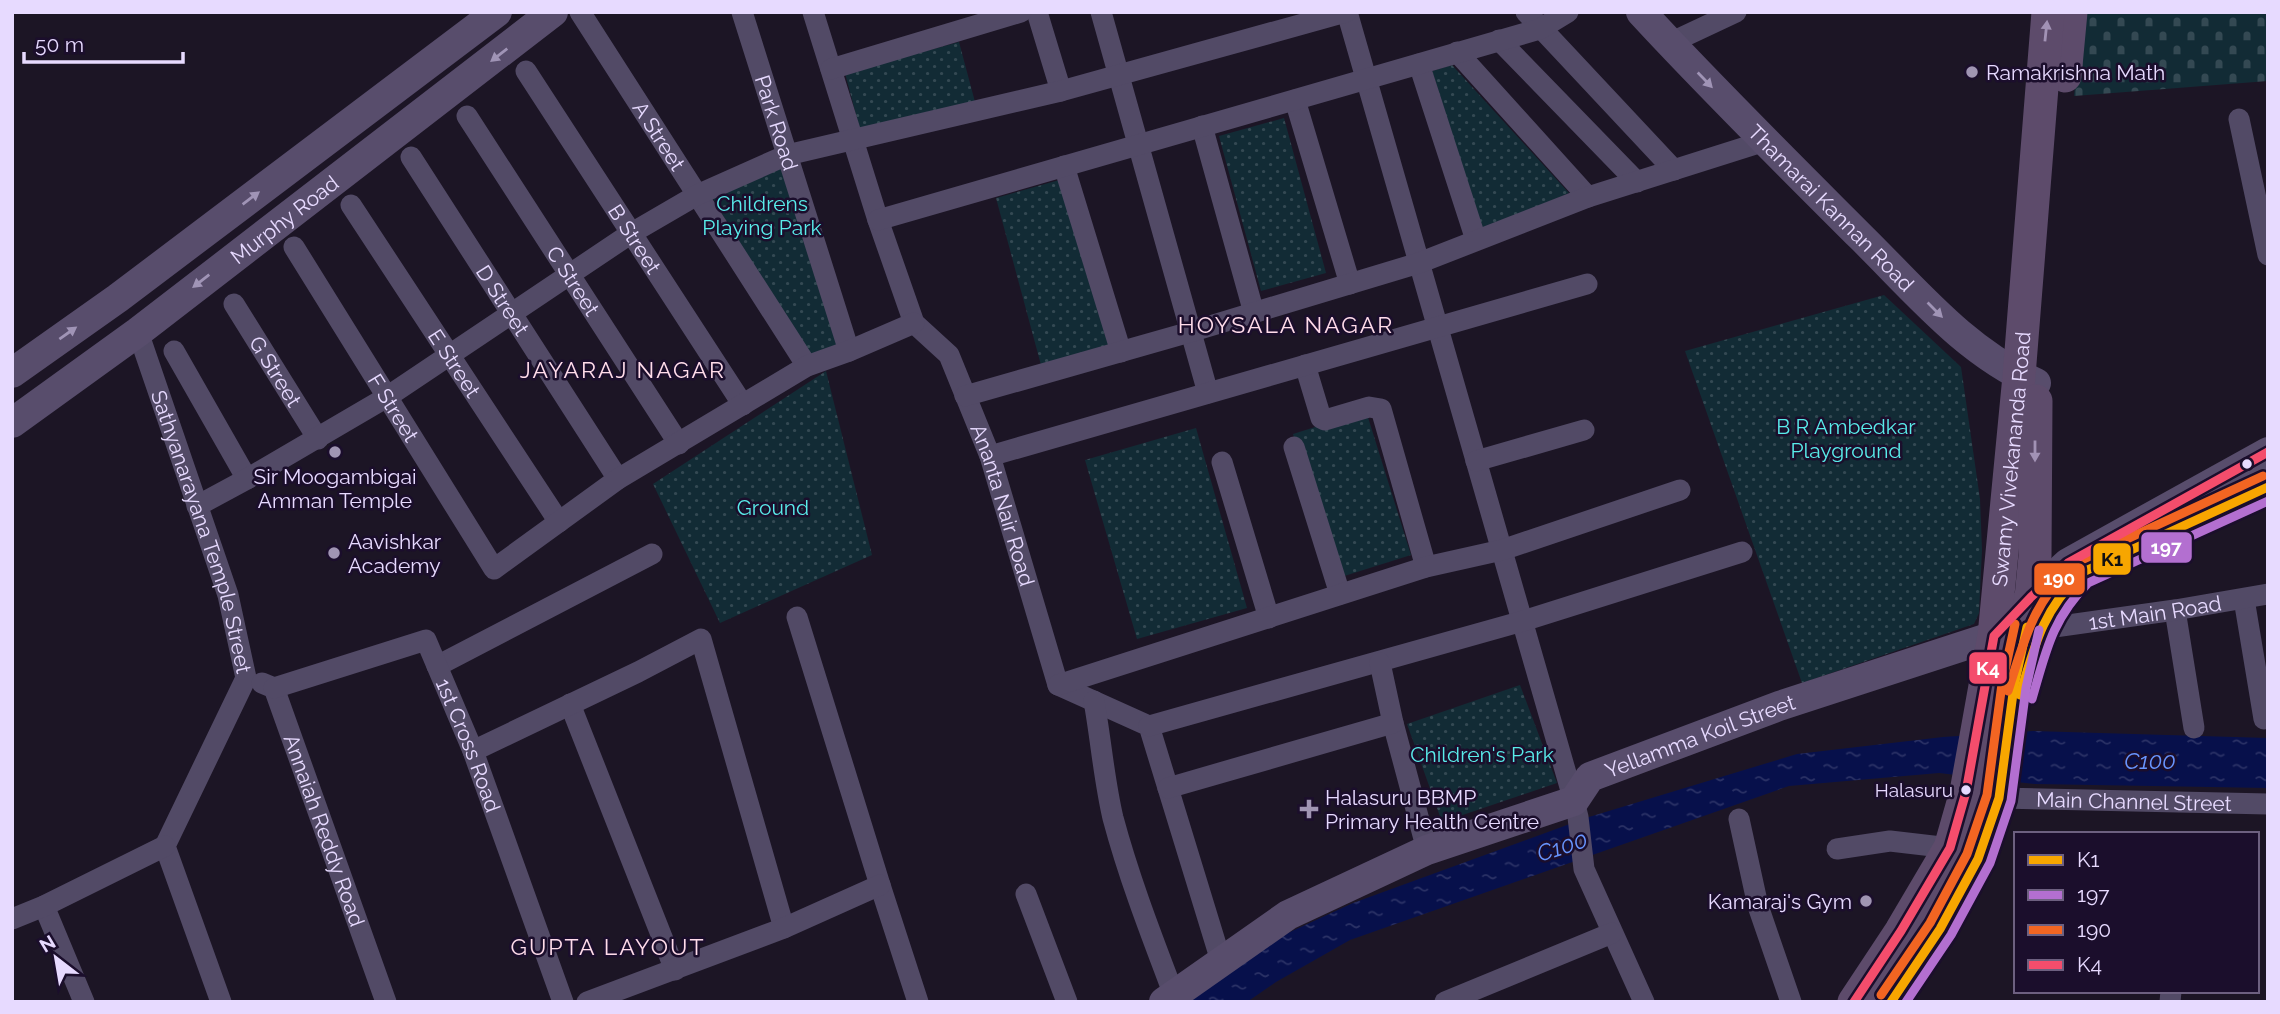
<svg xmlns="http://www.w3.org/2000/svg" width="2280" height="1014" viewBox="0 0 2280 1014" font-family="Raleway,sans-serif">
  <defs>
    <pattern id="green-dots" width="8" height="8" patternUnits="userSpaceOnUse" patternTransform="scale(1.75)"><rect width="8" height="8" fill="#122b35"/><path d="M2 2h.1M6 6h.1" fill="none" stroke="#344953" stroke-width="1.8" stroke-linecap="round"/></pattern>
    <pattern id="cemetery-stones" width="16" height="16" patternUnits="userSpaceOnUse" patternTransform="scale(1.75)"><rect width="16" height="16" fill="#122b35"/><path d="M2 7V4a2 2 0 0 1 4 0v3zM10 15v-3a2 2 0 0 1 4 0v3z" fill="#344953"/></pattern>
    <pattern id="water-ripples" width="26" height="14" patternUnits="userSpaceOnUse" patternTransform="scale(1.75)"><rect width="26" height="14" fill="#07104b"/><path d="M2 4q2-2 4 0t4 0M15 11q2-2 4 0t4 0" fill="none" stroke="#2b3266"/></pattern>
  </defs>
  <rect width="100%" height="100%" fill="#1c1525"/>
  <g fill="url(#green-dots)">
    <polygon points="959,42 975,102 861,134 845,73"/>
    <polygon points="1452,65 1569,193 1482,231 1432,71"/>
    <polygon points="1284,118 1326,273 1261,291 1219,136"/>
    <polygon points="783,165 838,347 807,356 712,197"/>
    <polygon points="1077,175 1123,343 1041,365 996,198"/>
    <polygon points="1884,295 1961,367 1980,499 1982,550 1979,613 1974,624 1802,683 1685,351"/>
    <polygon points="826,371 872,555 720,623 653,484"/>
    <polygon points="1366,411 1411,555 1338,578 1293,434"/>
    <polygon points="1196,428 1247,608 1137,639 1085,460"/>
    <polygon points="1520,685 1557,783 1442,822 1407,724"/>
  </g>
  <polygon fill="url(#cemetery-stones)" points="2082,12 2268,12 2268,81 2074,96"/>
  <polygon fill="url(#water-ripples)" points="2033,731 2268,738 2268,788 2035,784 1939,773 1789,786 1350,940 1276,982 1247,1002 1185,1002 1262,945 1353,903 1589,817 1797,754 1943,737"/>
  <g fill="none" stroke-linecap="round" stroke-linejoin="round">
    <g stroke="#524a66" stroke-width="21">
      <path id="s1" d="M 580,12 L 807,366"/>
      <path id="s2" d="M 742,12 L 849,351"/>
      <path id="s3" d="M 813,12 L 878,220 L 914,323 L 949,355 L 990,456 L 1058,685 L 1149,726 L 1221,961"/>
      <polyline points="1037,12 1061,91"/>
      <polyline points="1101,12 1208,393"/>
      <polyline points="1347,12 1574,801 1578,817 1584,869 1644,1002"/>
      <polyline points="1526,12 1674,170"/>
      <polyline points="1499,40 1637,182"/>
      <polyline points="1670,43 1736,12"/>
      <polyline points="1457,52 1588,197"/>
      <polyline points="1419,64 1476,240"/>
      <polyline points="831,69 1021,12"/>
      <path id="s4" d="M 526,71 L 743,405"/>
      <polyline points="1295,100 1350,284"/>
      <path id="s5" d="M 467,116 L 679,444"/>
      <polyline points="2239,119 2268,255"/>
      <polyline points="1202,126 1254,313"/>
      <path id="s6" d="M 411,157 L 618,479"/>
      <polyline points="1064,166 1121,352"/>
      <path id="s7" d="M 351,205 L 559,522"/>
      <polyline points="878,220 1540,29 1568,12"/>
      <path id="s8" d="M 294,247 L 494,569 L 618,479 L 807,366 L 849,351 L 914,323"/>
      <path id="s9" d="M 234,304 L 318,439"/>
      <path id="s10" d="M 138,332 L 228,595 L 246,678 L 165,846 L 221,1002"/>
      <polyline points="174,351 247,479"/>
      <polyline points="1305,365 1321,418 1325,420 1369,407 1381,409 1426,567"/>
      <polyline points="965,396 1190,332 1419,263 1588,197 1765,141"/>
      <polyline points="1294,447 1340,594"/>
      <polyline points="990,456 1587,284"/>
      <polyline points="1476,461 1584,430"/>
      <polyline points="1222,462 1269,618"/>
      <polyline points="197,506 247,479 387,397 630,234 697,195 787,155 1061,91 1346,12"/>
      <polyline points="2244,599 2264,719"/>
      <polyline points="2175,610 2194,728"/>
      <polyline points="797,617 880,885 918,1002"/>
      <path id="s11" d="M 2040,629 L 2175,610 L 2268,594"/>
      <polyline points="437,666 652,554"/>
      <path id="s12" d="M 262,683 L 274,688 L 386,1002"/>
      <polyline points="1058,685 1426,567 1502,550 1680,490"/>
      <path id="s13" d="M 274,688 L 426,640 L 473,751 L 563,1002"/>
      <path d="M 1094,701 C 1101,740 1104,780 1113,818 C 1129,878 1152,937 1174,995"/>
      <polyline points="570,704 675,970"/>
      <polyline points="1393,723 1427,850"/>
      <polyline points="1149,726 1523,621 1742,552"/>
      <polyline points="473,751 638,672 701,639 784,928"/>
      <polyline points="1168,788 1393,723 1380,663"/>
      <path id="s14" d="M 1999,798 L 2268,804"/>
      <polyline points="1739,819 1758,906 1791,1002"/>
      <polyline points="1837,849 1890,841 1950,848"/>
      <polyline points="1026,894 1067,1002"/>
      <polyline points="44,906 84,1002"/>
      <polyline points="12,919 44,906 165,846"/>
      <polyline points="587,1002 784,928 880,885"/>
      <polyline points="1445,1002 1612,933"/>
      <polyline points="2170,1002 2171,991"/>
    </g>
    <g stroke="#584d6c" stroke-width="30">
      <path id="s15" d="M 1641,12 C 1712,89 1787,163 1861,237 C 1915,290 1965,352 2036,383"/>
      <polyline points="12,373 118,298 497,12"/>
      <path id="s16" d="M 12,423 L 138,332 L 553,12"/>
      <path d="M 2030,659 C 2041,624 2054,599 2081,573 L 2268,487"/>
      <path id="s17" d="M 1164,1002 L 1288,915 L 1427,850 L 1574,801 L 1590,777 L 1779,706 L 1994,636 L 2031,597 L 2068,563 L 2268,452"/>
    </g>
    <g stroke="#5d4b6b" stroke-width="33">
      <polyline points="2065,76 2071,12"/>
      <path id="s18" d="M 1854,1002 L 1901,931 L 1950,848 L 1966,792 L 1994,636 L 2019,376 L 2048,12"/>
      <polyline points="1891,1002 1940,929 1978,859 1999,798 2014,686 2031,597 2035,556 2036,401"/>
    </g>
    <g stroke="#1b0e2c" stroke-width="14">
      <g id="bus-1">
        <path d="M 2020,695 C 2035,644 2042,612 2081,573 L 2268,487"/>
        <polyline points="1891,1002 1940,929 1978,859 1999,798 2014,686 2027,627"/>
      </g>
    </g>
    <g stroke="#1b0e2c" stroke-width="14">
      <g id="bus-2">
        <path d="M 2032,699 C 2046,651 2052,619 2088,583 L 2268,501"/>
        <polyline points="1906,1002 1951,935 1990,863 2011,801 2026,688 2039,630"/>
      </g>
    </g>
    <g stroke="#1b0e2c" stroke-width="14">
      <g id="bus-3">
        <path d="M 2008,691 C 2025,638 2032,605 2073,564 L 2263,476"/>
        <polyline points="1881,995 1930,923 1967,854 1987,795 2002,684 2015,624"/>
      </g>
    </g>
    <g stroke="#1b0e2c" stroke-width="14">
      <polyline id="bus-4" points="1854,1002 1901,931 1950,848 1966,792 1994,636 2031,597 2068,563 2268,452"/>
    </g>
    <use href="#bus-1" stroke="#f7a600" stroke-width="9"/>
    <use href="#bus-2" stroke="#b36fd0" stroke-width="9"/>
    <use href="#bus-3" stroke="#f26522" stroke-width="9"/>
    <use href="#bus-4" stroke="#f44d6c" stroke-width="9"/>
  </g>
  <defs><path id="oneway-solid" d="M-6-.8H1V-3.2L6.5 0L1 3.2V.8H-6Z" transform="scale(1.75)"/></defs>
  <g fill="#a292b5">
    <use href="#oneway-solid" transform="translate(2046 31) rotate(-84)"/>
    <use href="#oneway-solid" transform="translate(2035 451) rotate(90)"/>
  </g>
  <g fill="#a094b6">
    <use href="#oneway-solid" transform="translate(499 55) rotate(142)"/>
    <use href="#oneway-solid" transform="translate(1705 80) rotate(46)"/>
    <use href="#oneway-solid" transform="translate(251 198) rotate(-37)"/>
    <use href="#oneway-solid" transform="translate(201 281) rotate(142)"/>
    <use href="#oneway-solid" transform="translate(1935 310) rotate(45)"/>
    <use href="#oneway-solid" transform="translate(68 333) rotate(-35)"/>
  </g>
  <g fill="#a095b3" stroke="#1b0e2c" stroke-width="2.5">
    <circle cx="1972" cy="72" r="7"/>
    <circle cx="335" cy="452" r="7"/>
    <circle cx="334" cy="553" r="7"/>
    <path d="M1305.5 798.5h7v7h7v7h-7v7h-7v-7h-7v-7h7z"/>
    <circle cx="1866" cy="901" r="7"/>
  </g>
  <g fill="#e7daff" stroke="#1b0e2c" stroke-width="2.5">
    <circle cx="2247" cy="464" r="6"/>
    <circle cx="1966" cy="790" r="6"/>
  </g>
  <g text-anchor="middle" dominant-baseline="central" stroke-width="5" stroke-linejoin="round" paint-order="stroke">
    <g font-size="19" fill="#e7daff" stroke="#1b0e2c" text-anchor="end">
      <text x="1953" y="790">Halasuru</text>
    </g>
    <g font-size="21" fill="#e7daff" stroke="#1b0e2c" text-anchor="start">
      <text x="1986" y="72">Ramakrishna Math</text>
      <text x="335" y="476" text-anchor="middle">Sir Moogambigai<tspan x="335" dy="24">Amman Temple</tspan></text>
      <text x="348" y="541">Aavishkar<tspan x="348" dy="24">Academy</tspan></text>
      <text x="1325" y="797">Halasuru BBMP<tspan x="1325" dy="24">Primary Health Centre</tspan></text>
      <text x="1852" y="901" text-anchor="end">Kamaraj's Gym</text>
    </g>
    <g font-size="21" fill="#e7daff" stroke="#1b0e2c">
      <text stroke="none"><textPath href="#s2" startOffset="116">Park Road</textPath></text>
      <text stroke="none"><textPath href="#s1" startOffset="147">A Street</textPath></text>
      <text stroke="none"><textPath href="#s15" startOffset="273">Thamarai Kannan Road</textPath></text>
      <text stroke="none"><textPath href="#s16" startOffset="340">Murphy Road</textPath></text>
      <text stroke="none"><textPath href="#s4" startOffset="200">B Street</textPath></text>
      <text stroke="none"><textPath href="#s5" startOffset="196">C Street</textPath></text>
      <text stroke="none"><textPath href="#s6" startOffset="170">D Street</textPath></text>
      <text stroke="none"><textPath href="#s7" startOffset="189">E Street</textPath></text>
      <text stroke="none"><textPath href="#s9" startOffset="79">G Street</textPath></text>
      <text stroke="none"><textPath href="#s8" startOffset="189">F Street</textPath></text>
      <text stroke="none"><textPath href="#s18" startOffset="576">Swamy Vivekananda Road</textPath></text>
      <text stroke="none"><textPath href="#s3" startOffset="534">Ananta Nair Road</textPath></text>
      <text stroke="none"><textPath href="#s10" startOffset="210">Sathyanarayana Temple Street</textPath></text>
      <text stroke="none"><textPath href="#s11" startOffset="116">1st Main Road</textPath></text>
      <text stroke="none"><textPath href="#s17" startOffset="606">Yellamma Koil Street</textPath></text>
      <text stroke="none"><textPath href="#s13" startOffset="273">1st Cross Road</textPath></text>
      <text stroke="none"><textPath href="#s14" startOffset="135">Main Channel Street</textPath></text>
      <text stroke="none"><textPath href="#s12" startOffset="164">Annaiah Reddy Road</textPath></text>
    </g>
    <g font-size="21" fill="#59ecea" stroke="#1b0e2c">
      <text x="762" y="203">Childrens<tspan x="762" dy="24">Playing Park</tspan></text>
      <text x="1846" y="426">B R Ambedkar<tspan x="1846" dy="24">Playground</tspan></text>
      <text x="773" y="507">Ground</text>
      <text x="1482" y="754">Children's Park</text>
    </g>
    <g font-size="23" letter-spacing="2" fill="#ffdcea" stroke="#1b0e2c">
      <text x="1286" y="324">HOYSALA NAGAR</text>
      <text x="623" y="369">JAYARAJ NAGAR</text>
      <text x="608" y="946">GUPTA LAYOUT</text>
    </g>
    <g font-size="23" font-style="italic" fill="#6895ff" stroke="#1b0e2c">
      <text x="2150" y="760">C100</text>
      <text transform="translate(1562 846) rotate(-18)">C100</text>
    </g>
  </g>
  <g stroke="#1b0e2c" stroke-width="2.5">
    <rect x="2140" y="531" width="53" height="33" rx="7" fill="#b36fd0"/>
    <rect x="2092" y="542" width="40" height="34" rx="7" fill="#f7a600"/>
    <rect x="2033" y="562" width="53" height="34" rx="7" fill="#f26522"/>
    <rect x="1968" y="651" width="40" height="34" rx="7" fill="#f44d6c"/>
  </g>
  <g font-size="19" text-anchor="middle" font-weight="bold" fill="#fff">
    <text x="2166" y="554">197</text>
    <text x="2059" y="585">190</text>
    <text x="1988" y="675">K4</text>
  </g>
  <g font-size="19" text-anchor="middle" font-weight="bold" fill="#111">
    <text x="2112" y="566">K1</text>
  </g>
  <rect width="2280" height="1014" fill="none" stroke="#e7daff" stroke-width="28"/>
  <rect x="2014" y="832" width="245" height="161" fill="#1b0e2c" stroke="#6d6080" stroke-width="2"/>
  <rect x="2028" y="855" width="35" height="10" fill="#f7a600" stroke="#6d6080" stroke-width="2"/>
  <text x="2077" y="867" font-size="21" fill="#e7daff">K1</text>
  <rect x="2028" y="890" width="35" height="10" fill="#b36fd0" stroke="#6d6080" stroke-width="2"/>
  <text x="2077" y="902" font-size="21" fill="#e7daff">197</text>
  <rect x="2028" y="925" width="35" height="10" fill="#f26522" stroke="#6d6080" stroke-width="2"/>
  <text x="2077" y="937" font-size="21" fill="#e7daff">190</text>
  <rect x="2028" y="960" width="35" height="10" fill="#f44d6c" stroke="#6d6080" stroke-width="2"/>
  <text x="2077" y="972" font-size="21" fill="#e7daff">K4</text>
  <g transform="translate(56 958) rotate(329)" stroke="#1b0e2c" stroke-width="5" paint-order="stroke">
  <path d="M0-5L12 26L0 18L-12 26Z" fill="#e7daff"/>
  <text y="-10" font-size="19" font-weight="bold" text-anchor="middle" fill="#e7daff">N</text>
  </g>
  <path d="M24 52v10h159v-10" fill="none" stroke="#e7daff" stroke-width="3.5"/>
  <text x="35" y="52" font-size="21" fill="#e7daff" stroke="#1b0e2c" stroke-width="5" paint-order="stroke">50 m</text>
</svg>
